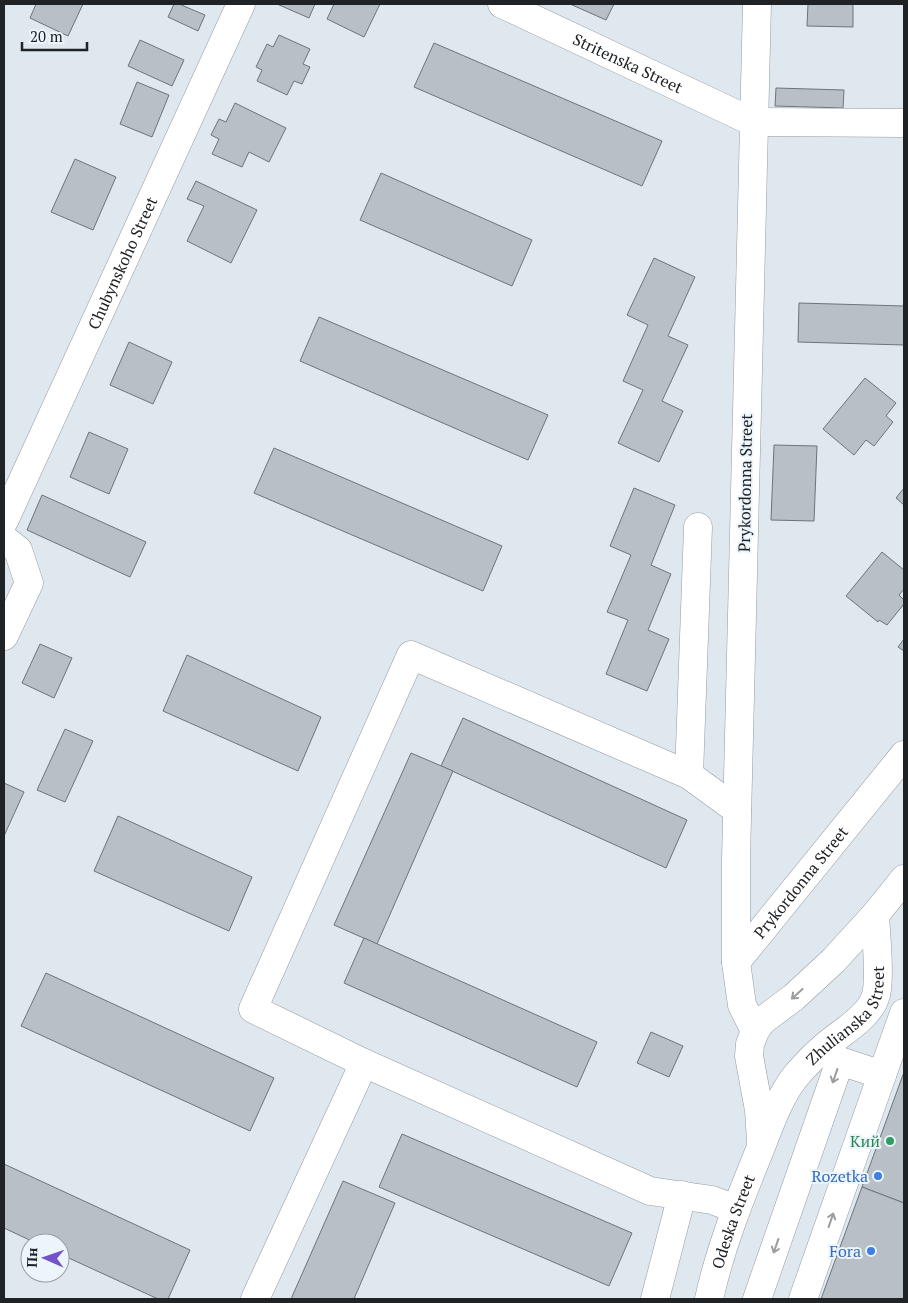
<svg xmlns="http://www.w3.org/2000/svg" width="908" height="1303" viewBox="0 0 908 1303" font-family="'PT Serif',serif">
  <rect width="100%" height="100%" fill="#dfe7ef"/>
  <g fill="#b8bfc7" stroke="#6d747b">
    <polygon points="36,4 83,4 68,36 30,18"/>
    <polygon points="174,4 179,4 205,15 198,31 168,17"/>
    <polygon points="277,4 315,4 309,18"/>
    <polygon points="334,4 380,4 364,37 327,19"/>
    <polygon points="570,4 614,4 606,20"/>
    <polygon points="808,4 853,4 853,27 807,26"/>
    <polygon points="279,35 310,49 303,64 310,67 302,84 294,81 287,95 257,81 262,70 256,67 267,44 273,47"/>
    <polygon points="140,40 184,60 172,86 128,66"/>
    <polygon points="434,43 662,141 642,186 414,87"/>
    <polygon points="137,82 169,95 152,137 120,124"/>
    <polygon points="776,88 844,90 843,108 775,106"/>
    <polygon points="235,103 286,128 269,162 249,152 242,167 212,154 219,139 211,135 219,119 226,122"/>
    <polygon points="75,159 116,177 93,230 51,212"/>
    <polygon points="381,173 532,240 512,286 360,220"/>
    <polygon points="196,181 257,210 231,263 187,241 204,206 187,199"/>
    <polygon points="654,258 695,277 668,336 688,345 662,401 683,411 659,462 618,443 643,390 623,381 648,325 627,315"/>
    <polygon points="799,303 904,306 904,345 798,342"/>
    <polygon points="319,317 548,415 528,460 300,361"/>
    <polygon points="129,342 172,362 153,404 110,385"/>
    <polygon points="865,378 896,403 886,416 893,422 874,446 866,440 854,455 823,429"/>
    <polygon points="89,432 128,449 109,494 70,477"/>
    <polygon points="774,445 817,446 814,521 771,520"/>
    <polygon points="274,448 502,546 483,591 254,493"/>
    <polygon points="634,488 675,505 651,565 671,574 648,630 669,639 647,691 606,674 628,620 607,612 631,555 610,546"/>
    <polygon points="904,488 904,505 896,498"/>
    <polygon points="42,495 146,542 130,577 27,530"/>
    <polygon points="882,552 904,570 904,589 899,595 904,600 904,604 887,625 879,620 878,622 846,596"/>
    <polygon points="904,639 904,651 898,647"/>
    <polygon points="40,644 72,658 54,698 22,683"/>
    <polygon points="187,655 321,717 298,771 163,711"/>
    <polygon points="463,718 687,820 666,868 441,766"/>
    <polygon points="65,729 93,741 65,802 37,790"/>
    <polygon points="411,753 453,771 377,944 334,925"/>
    <polygon points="4,783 24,792 4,836"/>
    <polygon points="118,816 252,877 229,931 94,871"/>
    <polygon points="364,938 597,1042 577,1087 344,983"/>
    <polygon points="46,973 274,1078 250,1131 21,1026"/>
    <polygon points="651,1032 683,1046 669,1077 637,1063"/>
    <polygon points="904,1072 904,1203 862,1187"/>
    <polygon points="402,1134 632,1233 609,1286 379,1187"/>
    <polygon points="4,1164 190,1250 168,1299 158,1299 60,1254 60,1243 36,1243 4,1228"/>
    <polygon points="343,1181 395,1203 354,1299 291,1299"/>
    <polygon points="862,1187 904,1203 904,1299 821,1299"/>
  </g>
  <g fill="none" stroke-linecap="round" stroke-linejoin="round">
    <g stroke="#949ba3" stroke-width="29">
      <g id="minor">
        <path id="s1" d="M 502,4 L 753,122 L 904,123"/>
        <path id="s2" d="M 757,4 L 736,859 L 736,962 L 904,755"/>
        <path id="s3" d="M 4,521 L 241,4"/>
        <polyline points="4,539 18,550 29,583 4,636"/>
        <polyline points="689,775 698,527"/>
        <polyline points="736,962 742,1005 755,1031"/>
        <polyline points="364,1063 253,1009 411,655 689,775 737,810"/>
        <polyline points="882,1075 904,1013"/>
        <polyline points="761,1141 759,1110 749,1056 750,1044 755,1031 762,1021 794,997 833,961 875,915 904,879"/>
        <polyline points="255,1299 364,1063 650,1191 712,1200 736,1209"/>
        <polyline points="655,1299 682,1195"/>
        <path id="s4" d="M 709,1299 C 720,1249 739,1201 759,1152 C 769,1127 778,1099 795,1077 C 805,1065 817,1053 829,1043 C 844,1031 869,1016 875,998 C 881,984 876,933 875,915"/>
        <polyline points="757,1299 840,1061 882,1075 803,1299"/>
      </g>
    </g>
    <use href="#minor" stroke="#fff" stroke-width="28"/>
  </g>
  <defs><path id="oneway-shaft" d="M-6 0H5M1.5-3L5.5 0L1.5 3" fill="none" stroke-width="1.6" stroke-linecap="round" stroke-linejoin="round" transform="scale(1.25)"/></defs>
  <g stroke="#9b9c9d">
    <use href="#oneway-shaft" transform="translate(797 994) rotate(138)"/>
    <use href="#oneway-shaft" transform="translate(835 1076) rotate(109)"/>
    <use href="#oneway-shaft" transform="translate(831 1220) rotate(-71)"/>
    <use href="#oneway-shaft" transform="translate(776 1246) rotate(109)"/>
  </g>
  <circle fill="#2e9e5b" stroke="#ecf4fc" stroke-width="2" cx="890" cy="1141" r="5"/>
  <g fill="#3f7fe0" stroke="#ecf4fc" stroke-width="2">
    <circle cx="878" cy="1176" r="5"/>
    <circle cx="871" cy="1251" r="5"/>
  </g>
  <g text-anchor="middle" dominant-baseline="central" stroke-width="4" stroke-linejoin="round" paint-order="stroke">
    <g font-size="16" fill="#202326" stroke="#ecf4fc">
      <text stroke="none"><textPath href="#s1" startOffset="139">Stritenska Street</textPath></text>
      <text stroke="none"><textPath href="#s3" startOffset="284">Chubynskoho Street</textPath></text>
      <text transform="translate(745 483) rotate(-89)">Prykordonna Street</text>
      <text stroke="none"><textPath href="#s2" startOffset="1061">Prykordonna Street</textPath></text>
      <text stroke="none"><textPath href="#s4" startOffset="322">Zhulianska Street</textPath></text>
      <text stroke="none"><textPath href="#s4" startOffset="81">Odeska Street</textPath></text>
    </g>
    <g font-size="16" fill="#27864d" stroke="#ecf4fc" text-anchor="end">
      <text x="880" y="1141">Кий</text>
    </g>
    <g font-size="16" fill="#366cbe" stroke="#ecf4fc" text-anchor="end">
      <text x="868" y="1176">Rozetka</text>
      <text x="861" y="1251">Fora</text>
    </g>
  </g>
  <rect width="908" height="1303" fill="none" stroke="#202326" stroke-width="10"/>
  <g transform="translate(45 1258) rotate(272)"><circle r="24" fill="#ecf4fc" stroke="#9aa0a6"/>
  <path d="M0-4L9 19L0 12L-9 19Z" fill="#7452cb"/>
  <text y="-8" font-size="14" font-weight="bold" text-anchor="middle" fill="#202326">Пн</text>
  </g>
  <path d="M22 42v8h65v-8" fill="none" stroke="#202326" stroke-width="2.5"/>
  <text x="30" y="42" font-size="15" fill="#202326" stroke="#ecf4fc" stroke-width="4" paint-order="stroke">20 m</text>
</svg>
